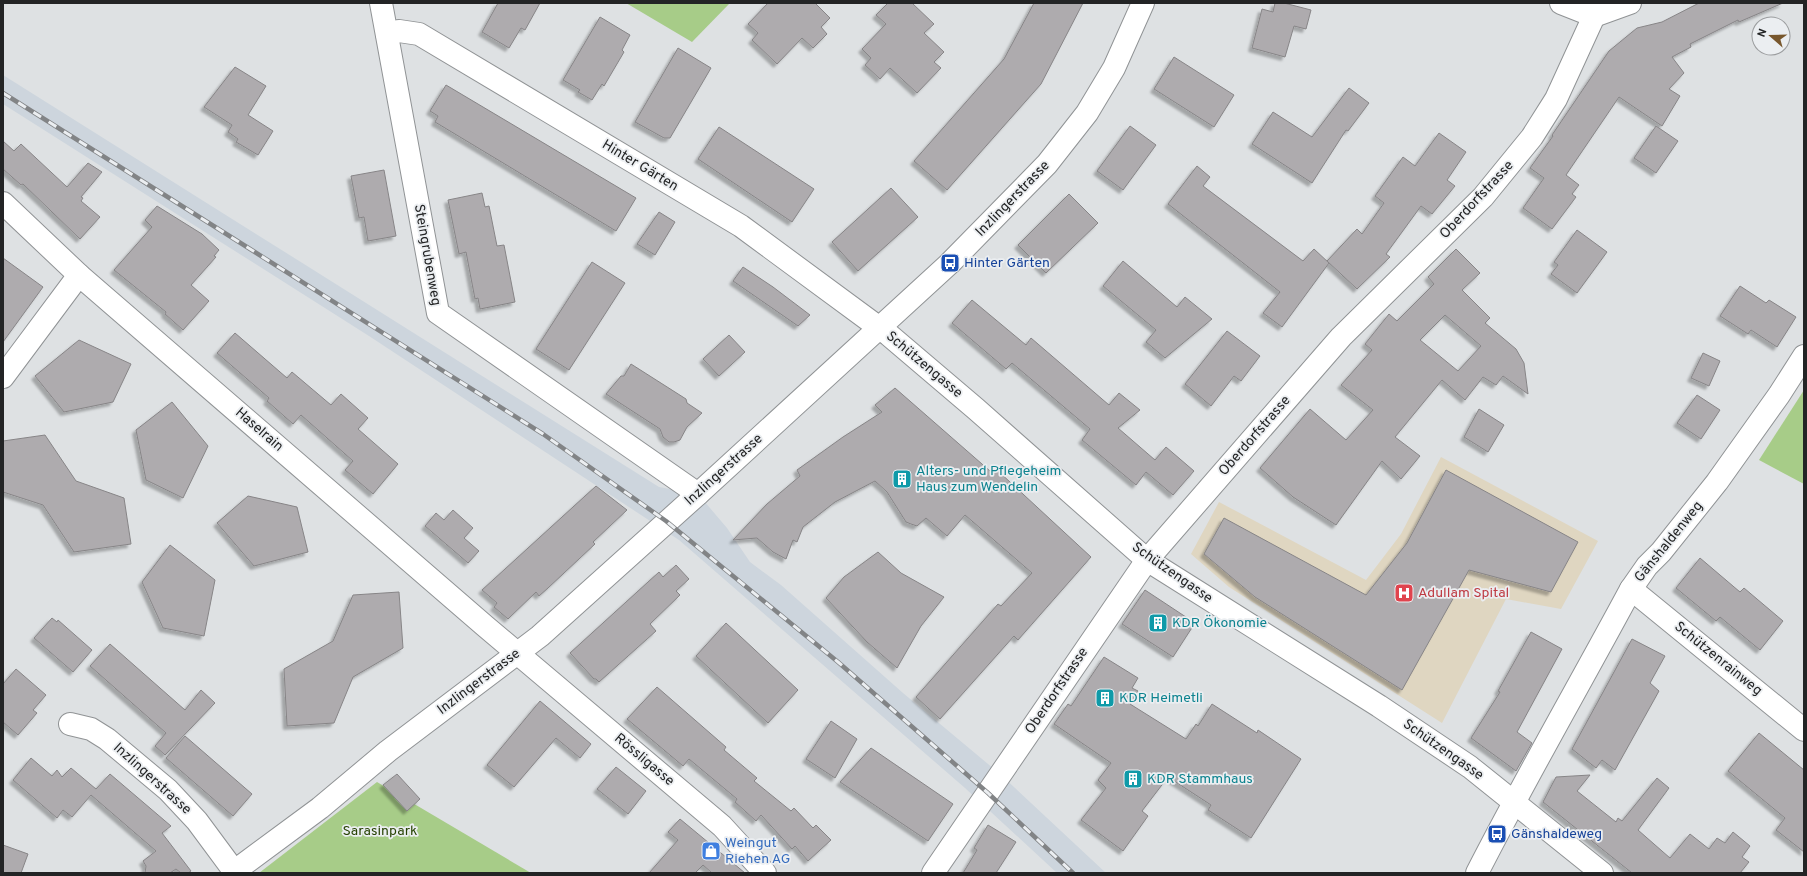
<svg xmlns="http://www.w3.org/2000/svg" width="1807" height="876" viewBox="0 0 1807 876" font-family="Overpass,sans-serif">
  <defs>
    <filter id="shadow"><feDropShadow dx="-3.5" dy="3.5" stdDeviation="1" flood-color="#0004"/></filter>
  </defs>
  <rect width="100%" height="100%" fill="#dee1e3"/>
  <polygon fill="#cdd5dd" points="3,75 659,487 698,494 727,528 750,562 781,585 903,693 1000,774 1106,873 1057,873 965,788 679,540 369,336 3,104"/>
  <polygon fill="#dfd6c1" points="1441,457 1598,541 1561,609 1506,599 1442,723 1229,587 1191,554 1219,502 1366,580 1401,534"/>
  <g fill="#a7cc88">
    <polygon points="626,3 730,3 692,42"/>
    <polygon points="1804,390 1804,484 1759,460"/>
    <polygon points="377,782 531,873 259,873"/>
  </g>
  <g fill="#aeabae" stroke="#878587" fill-rule="evenodd" filter="url(#shadow)">
    <polygon points="498,3 540,3 525,30 521,28 509,48 482,32"/>
    <polygon points="768,3 815,3 830,18 821,27 827,34 813,48 802,38 777,64 752,40 758,33 748,24"/>
    <polygon points="888,3 912,3 934,24 924,33 944,52 934,62 941,68 917,93 890,68 880,79 865,65 871,58 862,49 886,24 876,15"/>
    <polygon points="1034,3 1083,3 1041,84 947,190 914,161 1004,59"/>
    <polygon points="1275,3 1284,3 1311,10 1306,29 1294,26 1285,57 1252,48 1262,9 1273,12"/>
    <polygon points="1699,3 1783,3 1739,22 1738,20 1690,44 1691,47 1672,57 1684,73 1669,89 1680,96 1662,126 1619,97 1566,175 1579,185 1572,194 1576,197 1552,229 1523,208 1544,178 1530,168 1553,136 1552,135 1609,51 1637,28 1662,22"/>
    <polygon points="600,17 630,35 622,50 624,52 604,86 602,84 592,100 578,92 580,90 563,80"/>
    <polygon points="678,48 711,68 670,138 664,138 635,122"/>
    <polygon points="1174,57 1234,95 1214,127 1154,89"/>
    <polygon points="235,67 266,86 248,115 273,131 258,155 236,142 238,139 228,132 232,125 204,107"/>
    <polygon points="446,85 636,198 616,231 435,122 438,116 430,111"/>
    <polygon points="1349,88 1369,103 1348,131 1346,130 1312,183 1252,144 1273,112 1312,137"/>
    <polygon points="1130,126 1156,145 1123,190 1097,171"/>
    <polygon points="1656,126 1678,141 1656,173 1634,158"/>
    <polygon points="719,127 814,189 792,222 698,159"/>
    <polygon points="1439,133 1466,152 1447,180 1455,186 1432,214 1421,206 1386,254 1390,257 1357,289 1327,261 1357,229 1362,234 1384,203 1375,196 1403,157 1415,166"/>
    <polygon points="3,141 14,151 21,144 67,187 88,163 102,172 81,197 83,198 81,201 100,217 80,239 23,184 21,185 3,169"/>
    <polygon points="1197,166 1210,177 1203,186 1303,261 1314,249 1329,263 1282,327 1263,313 1280,292 1168,204"/>
    <polygon points="384,170 396,236 368,241 364,217 359,218 351,176"/>
    <polygon points="891,188 918,217 858,271 832,242"/>
    <polygon points="482,193 485,207 489,206 497,246 504,245 515,302 480,309 478,298 475,299 466,252 459,254 448,200"/>
    <polygon points="1069,194 1098,223 1046,273 1018,245"/>
    <polygon points="157,206 202,234 219,250 214,256 216,257 191,285 209,301 183,330 165,314 166,312 114,270 152,227 145,220"/>
    <polygon points="659,212 675,222 655,255 637,244"/>
    <polygon points="1577,230 1607,252 1577,293 1551,274 1558,265 1554,262"/>
    <path d="M 1456,249 L 1480,273 L 1462,290 L 1490,318 L 1485,323 L 1516,349 L 1524,363 L 1528,394 L 1503,376 L 1496,385 L 1483,377 L 1465,400 L 1442,380 L 1395,437 L 1420,456 L 1401,479 L 1382,461 L 1336,525 L 1293,497 L 1260,468 L 1310,409 L 1346,440 L 1373,410 L 1341,385 L 1372,350 L 1365,344 L 1389,314 L 1397,321 L 1434,284 L 1428,277 ZM 1445,315 L 1481,346 L 1458,371 L 1420,340 Z"/>
    <polygon points="3,258 43,287 3,342"/>
    <polygon points="1123,261 1177,307 1185,297 1212,319 1165,358 1146,342 1156,330 1103,286"/>
    <polygon points="592,262 625,283 569,370 536,349"/>
    <polygon points="743,267 773,287 810,315 798,326 733,281"/>
    <polygon points="1740,286 1766,303 1769,300 1796,317 1777,347 1751,330 1748,334 1720,316"/>
    <polygon points="972,300 1026,345 1031,338 1109,405 1119,393 1140,410 1118,428 1155,460 1166,447 1194,471 1173,495 1146,472 1136,485 1082,440 1090,429 1012,363 1006,369 952,323"/>
    <polygon points="1227,331 1260,356 1241,381 1234,376 1211,406 1185,384"/>
    <polygon points="235,333 287,378 292,372 331,405 341,394 368,418 358,429 398,464 373,494 345,470 353,461 301,415 293,424 267,401 269,398 217,353"/>
    <polygon points="729,335 745,352 719,376 703,359"/>
    <polygon points="79,340 131,364 113,402 64,412 35,376"/>
    <polygon points="1703,353 1720,361 1709,386 1691,378"/>
    <polygon points="631,364 686,399 687,403 702,413 687,427 680,440 674,442 669,442 663,437 660,429 606,394 621,376 624,376"/>
    <polygon points="895,388 990,471 991,471 994,473 997,470 1091,557 1018,640 1014,636 940,719 916,697 998,604 1001,606 1032,573 965,515 947,536 926,518 917,526 911,524 906,522 887,492 875,481 835,502 803,527 797,542 793,540 786,559 773,552 757,538 733,540 767,504 800,476 797,470 843,437 882,412 875,405"/>
    <polygon points="1697,395 1720,410 1701,439 1677,423"/>
    <polygon points="172,402 208,446 183,498 146,480 136,430"/>
    <polygon points="1479,409 1504,425 1488,452 1464,437"/>
    <polygon points="45,435 76,481 124,498 131,544 74,552 43,505 3,492 3,441"/>
    <polygon points="1446,470 1578,542 1551,592 1469,570 1402,690 1255,597 1204,554 1224,518 1366,595 1407,543"/>
    <polygon points="596,486 627,510 593,542 595,544 548,588 539,596 536,592 508,619 494,607 497,603 482,590"/>
    <polygon points="248,496 297,507 308,552 254,566 217,523"/>
    <polygon points="453,510 473,528 464,538 479,551 468,563 425,526 436,513 444,520"/>
    <polygon points="170,545 215,580 204,636 163,628 142,582"/>
    <polygon points="878,552 901,573 944,597 921,626 897,668 867,642 826,598 844,577"/>
    <polygon points="1700,558 1740,592 1744,588 1783,621 1760,650 1720,617 1716,621 1676,588"/>
    <polygon points="676,565 689,579 676,591 680,595 650,624 656,631 599,682 596,679 594,679 570,653 659,572 663,577"/>
    <polygon points="1145,590 1195,623 1173,657 1122,624"/>
    <polygon points="399,592 403,648 353,677 334,723 287,726 284,669 333,641 353,595"/>
    <polygon points="52,618 57,622 58,620 92,650 73,672 34,638"/>
    <polygon points="726,623 798,690 768,723 696,656"/>
    <polygon points="1531,632 1562,649 1517,732 1532,743 1516,771 1471,738 1500,692 1498,691"/>
    <polygon points="1632,639 1665,656 1650,683 1659,691 1615,770 1602,760 1596,768 1572,749"/>
    <polygon points="110,644 185,710 201,690 215,703 165,755 155,746 166,733 90,666"/>
    <polygon points="1104,657 1138,678 1132,688 1138,691 1130,704 1186,739 1196,724 1198,726 1212,704 1257,733 1258,730 1301,759 1251,838 1208,810 1211,805 1168,777 1142,811 1148,816 1123,851 1081,820 1106,788 1098,780 1111,763 1054,724 1068,704 1071,706"/>
    <polygon points="16,669 46,695 33,710 37,713 18,735 3,722 3,684"/>
    <polygon points="657,687 726,747 724,750 757,778 754,781 791,811 794,808 813,828 816,825 831,840 808,861 795,846 792,849 761,815 756,821 735,802 737,799 689,759 683,766 627,719"/>
    <polygon points="540,701 591,744 580,758 556,738 514,787 487,765"/>
    <polygon points="831,721 857,739 835,778 806,759"/>
    <polygon points="1759,733 1804,770 1804,852 1776,830 1785,818 1728,771"/>
    <polygon points="185,736 252,794 233,816 166,758"/>
    <polygon points="871,748 953,804 928,841 840,782"/>
    <polygon points="31,758 52,776 57,770 62,777 71,768 96,789 110,774 171,826 162,833 191,871 188,873 181,873 176,869 170,873 145,873 146,866 143,861 156,851 91,795 72,817 63,810 57,818 13,780"/>
    <polygon points="616,767 646,791 628,814 597,789"/>
    <polygon points="397,774 420,799 407,811 383,785"/>
    <polygon points="1590,775 1577,791 1616,822 1618,818 1622,821 1657,778 1669,788 1638,830 1670,858 1690,834 1709,849 1717,838 1725,843 1733,832 1750,846 1742,857 1749,862 1740,873 1632,873 1543,802 1556,777"/>
    <polygon points="680,819 709,843 745,873 712,873 703,865 695,873 649,873 678,840 668,832"/>
    <polygon points="988,825 1016,842 996,873 963,873 977,850 974,848"/>
    <polygon points="3,845 28,854 21,873 3,873"/>
  </g>
  <g fill="none" stroke-linecap="round" stroke-linejoin="round">
    <g stroke="#909395" stroke-width="24">
      <g id="street">
        <polyline points="381,3 438,313 698,494"/>
        <polyline points="1561,3 1594,16"/>
        <polyline points="1594,16 1630,3"/>
        <polyline points="387,34 399,31 419,34 741,226 889,335 976,409 1147,560 1379,706 1470,767 1602,873"/>
        <polyline points="3,203 79,275 485,626 722,826 765,873"/>
        <polyline points="3,377 79,275"/>
        <polyline points="1631,589 1804,730"/>
        <polyline points="70,724 91,729 107,739 168,790 197,821 234,871"/>
        <polyline points="933,873 1147,560 1341,337 1483,197 1532,137 1556,99 1594,16 1597,3"/>
        <path d="M 1477,873 C 1526,777 1580,684 1631,589 L 1647,566 L 1661,552 L 1717,482 L 1779,395 L 1804,356"/>
      </g>
    </g>
    <g stroke="#909395" stroke-width="24">
      <polyline id="secondary" points="232,873 320,808 388,751 540,636 698,494 950,263 1047,164 1087,113 1114,68 1143,3"/>
    </g>
    <use href="#street" stroke="#fff" stroke-width="22"/>
    <use href="#secondary" stroke="#fff" stroke-width="22"/>
    <g stroke="#828486" stroke-width="4.5">
      <polyline id="rail" points="3,93 543,434 666,521 838,662 988,793 1073,873"/>
    </g>
    <use href="#rail" stroke="#ebeef1" stroke-width="3" stroke-dasharray="9" stroke-linecap="butt"/>
  </g>
  <defs>
    <g id="bus-square" transform="scale(1)"><rect x="-9" y="-9" width="18" height="18" rx="4" fill="#1a4fb4" stroke="#ebeef1"/><path d="M-5-6H5V4H4V6H2V4H-2V6H-4V4H-5ZM-3.5-4V0h7V-4ZM-3.5 1.2v1.5H-2V1.2ZM2 1.2v1.5H3.5V1.2Z" fill="#fff"/></g>
    <g id="building-square" transform="scale(1)"><rect x="-9" y="-9" width="18" height="18" rx="4" fill="#0f9aa8" stroke="#ebeef1"/><path d="M-4-6H4V6H1V3H-1V6H-4ZM-2.5-4.3h1.7v1.8h-1.7ZM.8-4.3h1.7v1.8H.8ZM-2.5-1h1.7V.8h-1.7ZM.8-1h1.7V.8H.8Z" fill="#fff"/></g>
    <g id="hospital-square" transform="scale(1)"><rect x="-9" y="-9" width="18" height="18" rx="4" fill="#e0444e" stroke="#ebeef1"/><path d="M-5-5h3v3.5h4V-5h3V5h-3V1.5h-4V5h-3Z" fill="#fff"/></g>
    <g id="shop-square" transform="scale(1)"><rect x="-9" y="-9" width="18" height="18" rx="4" fill="#3f7fe0" stroke="#ebeef1"/><path d="M-5-2.5h2.3a2.7 3.5 0 0 1 5.4 0H5L5.5 6h-11ZM-1.5-2.5h3a1.5 2.3 0 0 0-3 0Z" fill="#fff"/></g>
  </defs>
  <g fill-rule="evenodd">
    <use href="#bus-square" x="950" y="263"/>
    <use href="#building-square" x="902" y="479"/>
    <use href="#hospital-square" x="1404" y="593"/>
    <use href="#building-square" x="1158" y="623"/>
    <use href="#building-square" x="1105" y="698"/>
    <use href="#building-square" x="1133" y="779"/>
    <use href="#bus-square" x="1497" y="834"/>
    <use href="#shop-square" x="711" y="851"/>
  </g>
  <g text-anchor="middle" dominant-baseline="central" stroke-width="3.5" stroke-linejoin="round" paint-order="stroke">
    <g font-size="14" fill="#232425" stroke="#ebeef1">
      <text transform="translate(640 166) rotate(31)">Hinter Gärten</text>
      <text transform="translate(1013 199) rotate(-46)">Inzlingerstrasse</text>
      <text transform="translate(1477 200) rotate(-47)">Oberdorfstrasse</text>
      <text transform="translate(427 255) rotate(80)">Steingrubenweg</text>
      <text transform="translate(924 365) rotate(40)">Schützengasse</text>
      <text transform="translate(259 430) rotate(41)">Haselrain</text>
      <text transform="translate(1255 436) rotate(-49)">Oberdorfstrasse</text>
      <text transform="translate(724 470) rotate(-42)">Inzlingerstrasse</text>
      <text transform="translate(1669 542) rotate(-51)">Gänshaldenweg</text>
      <text transform="translate(1172 573) rotate(35)">Schützengasse</text>
      <text transform="translate(1718 659) rotate(39)">Schützenrainweg</text>
      <text transform="translate(479 682) rotate(-37)">Inzlingerstrasse</text>
      <text transform="translate(1057 691) rotate(-56)">Oberdorfstrasse</text>
      <text transform="translate(1443 750) rotate(35)">Schützengasse</text>
      <text transform="translate(644 760) rotate(40)">Rössligasse</text>
      <text transform="translate(152 779) rotate(42)">Inzlingerstrasse</text>
    </g>
    <g font-size="14" fill="#164399" stroke="#ebeef1" text-anchor="start">
      <text x="964" y="263">Hinter Gärten</text>
      <text x="1511" y="834">Gänshaldeweg</text>
    </g>
    <g font-size="14" fill="#0d838f" stroke="#ebeef1" text-anchor="start">
      <text x="916" y="471">Alters- und Pflegeheim<tspan x="916" dy="16">Haus zum Wendelin</tspan></text>
      <text x="1172" y="623">KDR Ökonomie</text>
      <text x="1119" y="698">KDR Heimetli</text>
      <text x="1147" y="779">KDR Stammhaus</text>
    </g>
    <g font-size="14" fill="#be3a42" stroke="#ebeef1" text-anchor="start">
      <text x="1418" y="593">Adullam Spital</text>
    </g>
    <g font-size="14" fill="#274303" stroke="#ebeef1">
      <text x="380" y="831">Sarasinpark</text>
    </g>
    <g font-size="14" fill="#366cbe" stroke="#ebeef1" text-anchor="start">
      <text x="725" y="843">Weingut<tspan x="725" dy="16">Riehen AG</tspan></text>
    </g>
  </g>
  <rect width="1807" height="876" fill="none" stroke="#232425" stroke-width="8"/>
  <g transform="translate(1771 36) rotate(290)"><circle r="19" fill="#ebeef1" stroke="#9b9d9f"/>
  <path d="M0-3L7 15L0 10L-7 15Z" fill="#78572d"/>
  <text y="-6" font-size="11" font-weight="bold" text-anchor="middle" fill="#232425">N</text>
  </g>
</svg>
